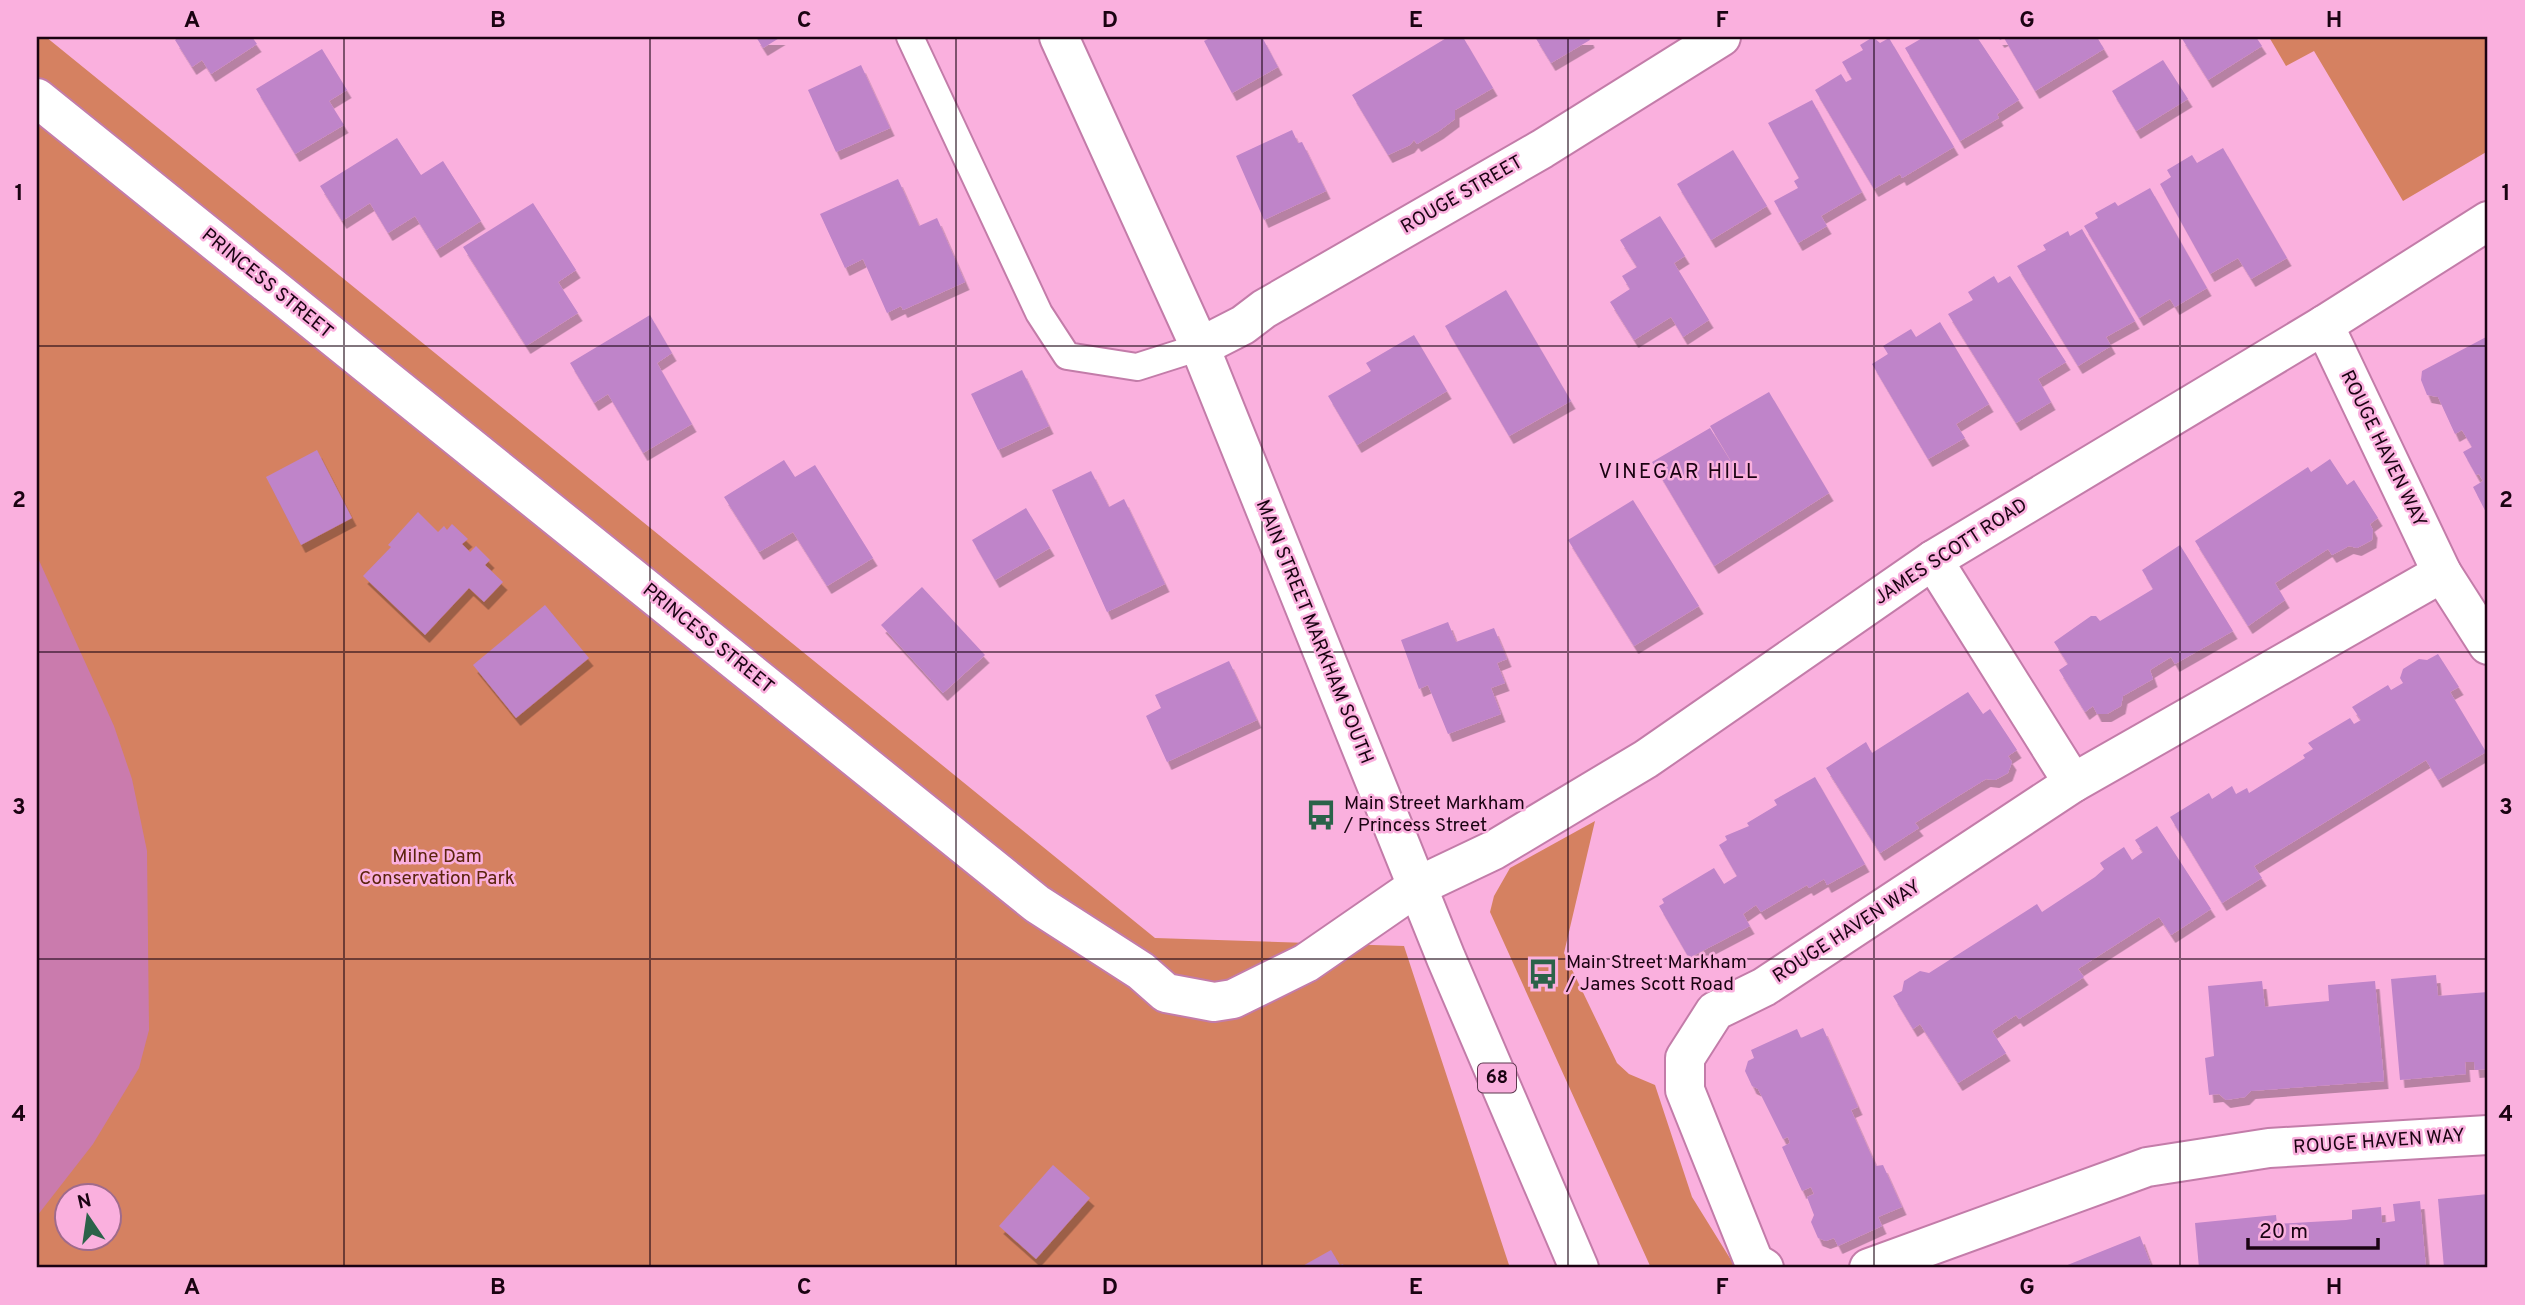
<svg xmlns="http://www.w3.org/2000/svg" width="2525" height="1305" viewBox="0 0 2525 1305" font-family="Overpass,sans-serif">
  <defs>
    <filter id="shadow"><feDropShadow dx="4.5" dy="8" stdDeviation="0" flood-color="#0004"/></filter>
  </defs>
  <rect width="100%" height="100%" fill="#fab0de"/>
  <g fill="#d58161" fill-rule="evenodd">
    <path d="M 37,37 L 46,37 L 1155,938 L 1404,946 L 1510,1268 L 37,1268 ZM 66,1196 L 108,1196 L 108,1238 L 66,1238 Z"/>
    <polygon points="2269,37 2488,37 2488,151 2403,201 2314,51 2286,66"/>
    <polygon points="1595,821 1564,953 1617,1063 1629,1074 1655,1085 1692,1197 1736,1268 1651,1268 1490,912 1494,896 1510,868"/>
  </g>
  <polygon fill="#ca7bad" points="37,556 114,726 132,779 147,851 149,1030 139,1068 93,1144 37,1216"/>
  <g fill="#bf84c9" filter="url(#shadow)">
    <polygon points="179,37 252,37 257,44 211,74 202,60 192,67 175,40"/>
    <polygon points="756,37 781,37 763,48"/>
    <polygon points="1212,37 1262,37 1278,67 1232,93 1204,41"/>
    <polygon points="1448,37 1463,37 1493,88 1455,110 1455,119 1439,131 1417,144 1414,140 1410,145 1388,155 1352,95"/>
    <polygon points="1535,37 1589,37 1590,40 1551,63"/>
    <polygon points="1873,37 1880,43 1889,38 1954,147 1902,178 1900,174 1874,189 1815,90 1841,74 1846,82 1852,79 1842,62 1863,50 1860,45"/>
    <polygon points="1924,37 1977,37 2019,100 1997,114 1999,118 1960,141 1905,48"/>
    <polygon points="1998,37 2097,37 2104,49 2035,91 2004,38 2000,40"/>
    <polygon points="2181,37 2256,37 2262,46 2208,80"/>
    <polygon points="322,49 347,90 329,101 344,125 295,154 256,89"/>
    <polygon points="2163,60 2188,99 2136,131 2112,91"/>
    <polygon points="861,65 890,128 836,152 808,90"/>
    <polygon points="1812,100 1862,192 1821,216 1827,226 1798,243 1774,201 1798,188 1794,181 1799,178 1768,123"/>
    <polygon points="1292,130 1298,143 1302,142 1326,191 1264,220 1236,156"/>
    <polygon points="397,138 421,175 443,161 481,221 436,250 415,216 388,233 370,203 342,221 320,186"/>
    <polygon points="2223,148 2287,258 2251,279 2238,258 2210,274 2160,184 2171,177 2167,170 2192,155 2197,163"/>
    <polygon points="1733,150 1767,206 1711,240 1677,184"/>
    <polygon points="898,179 919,226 937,218 965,282 903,310 901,306 887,313 863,259 845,268 820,214"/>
    <polygon points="2150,188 2207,288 2175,307 2170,299 2139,318 2084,226 2098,218 2095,213 2115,202 2118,206"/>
    <polygon points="533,203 576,270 558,282 578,313 526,346 463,247"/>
    <polygon points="1660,216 1685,256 1674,263 1709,320 1683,337 1671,317 1634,340 1610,302 1630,289 1622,276 1637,267 1620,240"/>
    <polygon points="2082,229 2135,321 2106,337 2111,346 2078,366 2017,266 2046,250 2043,245 2068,231 2070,236"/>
    <polygon points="1994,276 1998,283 2010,276 2066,362 2038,379 2051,402 2016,423 1948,314 1973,300 1968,292"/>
    <polygon points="1506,290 1571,401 1509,436 1445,326"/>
    <polygon points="650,315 672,353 657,363 692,424 643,453 608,394 594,403 570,363"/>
    <polygon points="1940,322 1989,404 1956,424 1965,438 1928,459 1872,364 1888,354 1883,346 1911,329 1916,337"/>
    <polygon points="1414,335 1447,391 1357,445 1328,396 1371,371 1366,363"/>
    <polygon points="2488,336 2488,516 2473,487 2483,481 2479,474 2476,475 2463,452 2472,447 2462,430 2455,434 2438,397 2427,395 2421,380 2422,371"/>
    <polygon points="1022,370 1049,426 998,450 971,394"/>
    <polygon points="1769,392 1829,493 1714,566 1652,462 1710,428 1743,481 1710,426"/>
    <polygon points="317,450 352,518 301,545 266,477"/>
    <polygon points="2330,459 2347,485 2354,480 2378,518 2370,524 2373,530 2372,540 2357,548 2349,546 2332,555 2328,549 2275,583 2285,600 2248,626 2195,541 2308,467 2311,472"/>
    <polygon points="784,460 795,477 815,465 873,558 827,586 793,532 759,552 724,497"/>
    <polygon points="1091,471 1109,507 1124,499 1165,584 1107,612 1052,490"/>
    <polygon points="1633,500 1699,606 1634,646 1568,540"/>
    <polygon points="1026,508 1050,548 995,580 972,540"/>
    <polygon points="418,512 438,532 444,526 447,530 452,524 468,539 462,544 470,552 476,546 490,560 485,565 503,582 484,602 469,588 425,635 363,576 391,547 388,545"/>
    <polygon points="2180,545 2233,631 2175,664 2171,657 2150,670 2153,679 2123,696 2121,706 2107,714 2097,714 2093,706 2085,712 2059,670 2068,664 2054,642 2091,616 2096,616 2100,621 2153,589 2142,570"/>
    <polygon points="922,587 985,655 943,693 881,625"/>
    <polygon points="545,605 589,658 516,718 473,665"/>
    <polygon points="1448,622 1456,642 1494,628 1507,659 1497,663 1505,683 1491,688 1501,714 1448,734 1428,685 1419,689 1401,640"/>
    <polygon points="2438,654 2459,687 2450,692 2486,752 2438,780 2426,760 2254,866 2262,878 2222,903 2170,817 2209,793 2212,799 2232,786 2236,794 2247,788 2249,793 2305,758 2303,755 2313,749 2308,743 2350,718 2354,724 2361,720 2352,707 2388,685 2391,690 2403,683 2400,678 2403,669 2419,659 2427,660"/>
    <polygon points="1229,661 1257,720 1167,762 1146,716 1161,708 1155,695"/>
    <polygon points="1968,692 1983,714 1990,709 2017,750 2008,756 2012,762 2008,773 1995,780 1986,779 1955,798 1915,823 1919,828 1880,853 1826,768 1866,742 1872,753"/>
    <polygon points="1815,777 1865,864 1827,885 1824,879 1809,888 1807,885 1761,912 1756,905 1743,914 1750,926 1689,958 1659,906 1664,903 1662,899 1714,868 1724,884 1737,876 1719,845 1727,840 1725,836 1749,826 1747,823 1777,805 1774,800"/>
    <polygon points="2157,826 2211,909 2171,935 2159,917 2078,969 2084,977 2019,1019 2016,1015 1992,1031 2006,1053 1958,1083 1920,1024 1913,1029 1893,996 1902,991 1904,981 1920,971 1929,973 2037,904 2042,912 2095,877 2104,869 2100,863 2124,847 2132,860 2143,852 2135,840"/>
    <polygon points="2436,975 2438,996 2488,992 2488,1069 2475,1070 2474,1062 2465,1062 2466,1074 2400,1080 2391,979"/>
    <polygon points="2262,981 2265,1007 2329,1001 2328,985 2375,981 2384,1081 2251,1091 2245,1097 2226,1100 2219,1094 2209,1095 2205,1058 2214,1056 2208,986"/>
    <polygon points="1823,1028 1858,1107 1851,1110 1876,1166 1883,1165 1902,1207 1878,1217 1882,1226 1838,1246 1834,1238 1826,1241 1818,1238 1811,1222 1814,1215 1807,1197 1814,1194 1811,1187 1802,1191 1782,1147 1790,1143 1788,1137 1783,1139 1758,1089 1752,1086 1745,1071 1748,1061 1754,1058 1751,1050 1797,1029 1801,1038"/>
    <polygon points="1053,1165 1090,1198 1036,1259 999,1226"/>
    <polygon points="2488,1194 2488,1268 2444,1268 2438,1199"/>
    <polygon points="2420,1201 2426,1268 2199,1268 2195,1223 2276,1215 2277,1224 2346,1220 2352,1219 2352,1210 2381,1207 2382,1223 2395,1221 2393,1204"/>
    <polygon points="2140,1236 2152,1268 2066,1268 2065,1266"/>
    <polygon points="1331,1250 1340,1265 1343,1264 1345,1268 1299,1268"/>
  </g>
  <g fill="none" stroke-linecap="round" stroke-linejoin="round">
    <g stroke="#c37ca9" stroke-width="30">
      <polyline id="lane" points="910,37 1039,313 1067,356 1137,367 1200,347"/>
    </g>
    <g stroke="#c37ca9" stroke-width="42">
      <g id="street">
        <polyline points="37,98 1037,904 1141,971 1166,993 1214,1002 1233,999 1306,963 1416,887 1494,850 1646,759 1933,560 2324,325 2488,221"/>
        <polyline points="2324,325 2442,573 2488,645"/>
        <polyline points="1200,347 1243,325 1264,309 1542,149 1721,37"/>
        <polyline points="1933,560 2073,783"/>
        <polyline points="1764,1268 1754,1262 1685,1090 1685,1058 1715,1011 1764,987 2073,783 2442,573"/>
        <polyline points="1869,1268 2147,1167 2269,1148 2488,1135"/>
      </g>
    </g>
    <g stroke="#c37ca9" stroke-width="42">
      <polyline id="primary" points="1059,37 1200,347 1446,958 1579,1268"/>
    </g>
    <use href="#lane" stroke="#fff" stroke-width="26"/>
    <use href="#street" stroke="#fff" stroke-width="38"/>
    <use href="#primary" stroke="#fff" stroke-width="38"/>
  </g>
  <path fill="none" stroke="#1a0312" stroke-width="2" stroke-opacity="0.55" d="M 344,37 L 344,1268M 650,37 L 650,1268M 956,37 L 956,1268M 1262,37 L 1262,1268M 1568,37 L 1568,1268M 1874,37 L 1874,1268M 2180,37 L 2180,1268M 37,346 L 2488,346M 37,652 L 2488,652M 37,959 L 2488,959"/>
  <defs>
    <g id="bus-bare" transform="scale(2.415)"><path d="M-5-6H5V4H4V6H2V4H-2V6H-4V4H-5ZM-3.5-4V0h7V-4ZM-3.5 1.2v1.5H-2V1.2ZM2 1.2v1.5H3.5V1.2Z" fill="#2b6249" stroke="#fab0de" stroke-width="2.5" paint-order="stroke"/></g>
  </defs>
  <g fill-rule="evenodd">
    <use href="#bus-bare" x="1321" y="815"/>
    <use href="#bus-bare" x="1543" y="974"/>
  </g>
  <g text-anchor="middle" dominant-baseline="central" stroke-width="5" stroke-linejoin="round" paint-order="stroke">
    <rect fill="#fab0de" stroke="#5d374f" stroke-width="2" x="1478" y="1063.5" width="38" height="29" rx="5"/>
    <g font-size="18" font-weight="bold" fill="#1a0312">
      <text x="1497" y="1078">68</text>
    </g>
    <g font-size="19" fill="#1a0312" stroke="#fab0de">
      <text transform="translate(1462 195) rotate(-30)">ROUGE STREET</text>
      <text transform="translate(267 284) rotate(39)">PRINCESS STREET</text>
      <text transform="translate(2383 449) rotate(64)">ROUGE HAVEN WAY</text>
      <text transform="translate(1951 552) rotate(-33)">JAMES SCOTT ROAD</text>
      <text transform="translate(1314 632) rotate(68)">MAIN STREET MARKHAM SOUTH</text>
      <text transform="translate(708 639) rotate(39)">PRINCESS STREET</text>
      <text transform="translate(1847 932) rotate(-33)">ROUGE HAVEN WAY</text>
      <text transform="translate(2379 1142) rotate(-4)">ROUGE HAVEN WAY</text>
    </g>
    <g font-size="19" fill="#1a0312" stroke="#fab0de" text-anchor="start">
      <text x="1344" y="804">Main Street Markham<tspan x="1344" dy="22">/ Princess Street</tspan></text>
      <text x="1566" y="963">Main Street Markham<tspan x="1566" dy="22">/ James Scott Road</tspan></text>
    </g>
    <g font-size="19" fill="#5b240c" stroke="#fab0de">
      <text x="437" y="857">Milne Dam<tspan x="437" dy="22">Conservation Park</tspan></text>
    </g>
    <g font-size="21" letter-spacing="2" fill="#1a0312" stroke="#fab0de">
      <text x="1679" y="472">VINEGAR HILL</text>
    </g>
  </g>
  <rect width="2525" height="1305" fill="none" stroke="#fab0de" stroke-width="77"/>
  <g transform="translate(88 1217) rotate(347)"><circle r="33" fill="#fab0de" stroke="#a06b8c" stroke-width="2"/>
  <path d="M0-5L12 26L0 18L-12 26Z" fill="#2b6249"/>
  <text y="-10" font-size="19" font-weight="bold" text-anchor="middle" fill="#1a0312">N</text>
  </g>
  <path d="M2248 1238v10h130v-10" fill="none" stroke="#1a0312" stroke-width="3.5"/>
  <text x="2259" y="1238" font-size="21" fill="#1a0312" stroke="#fab0de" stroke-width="5" paint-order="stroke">20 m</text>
  <rect x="38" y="38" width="2448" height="1228" fill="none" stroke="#1a0312" stroke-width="2.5"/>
  <g font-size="23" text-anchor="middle" font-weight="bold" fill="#1a0312">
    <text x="192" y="27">A</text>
    <text x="498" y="27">B</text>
    <text x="804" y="27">C</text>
    <text x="1110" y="27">D</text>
    <text x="1416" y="27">E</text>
    <text x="1722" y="27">F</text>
    <text x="2027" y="27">G</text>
    <text x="2334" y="27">H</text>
    <text x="19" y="200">1</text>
    <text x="2506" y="200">1</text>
    <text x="19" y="507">2</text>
    <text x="2506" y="507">2</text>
    <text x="19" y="814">3</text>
    <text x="2506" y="814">3</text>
    <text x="19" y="1121">4</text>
    <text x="2506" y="1121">4</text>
    <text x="192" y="1294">A</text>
    <text x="498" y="1294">B</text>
    <text x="804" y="1294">C</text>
    <text x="1110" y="1294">D</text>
    <text x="1416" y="1294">E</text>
    <text x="1722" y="1294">F</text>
    <text x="2027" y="1294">G</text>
    <text x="2334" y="1294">H</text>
  </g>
</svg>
